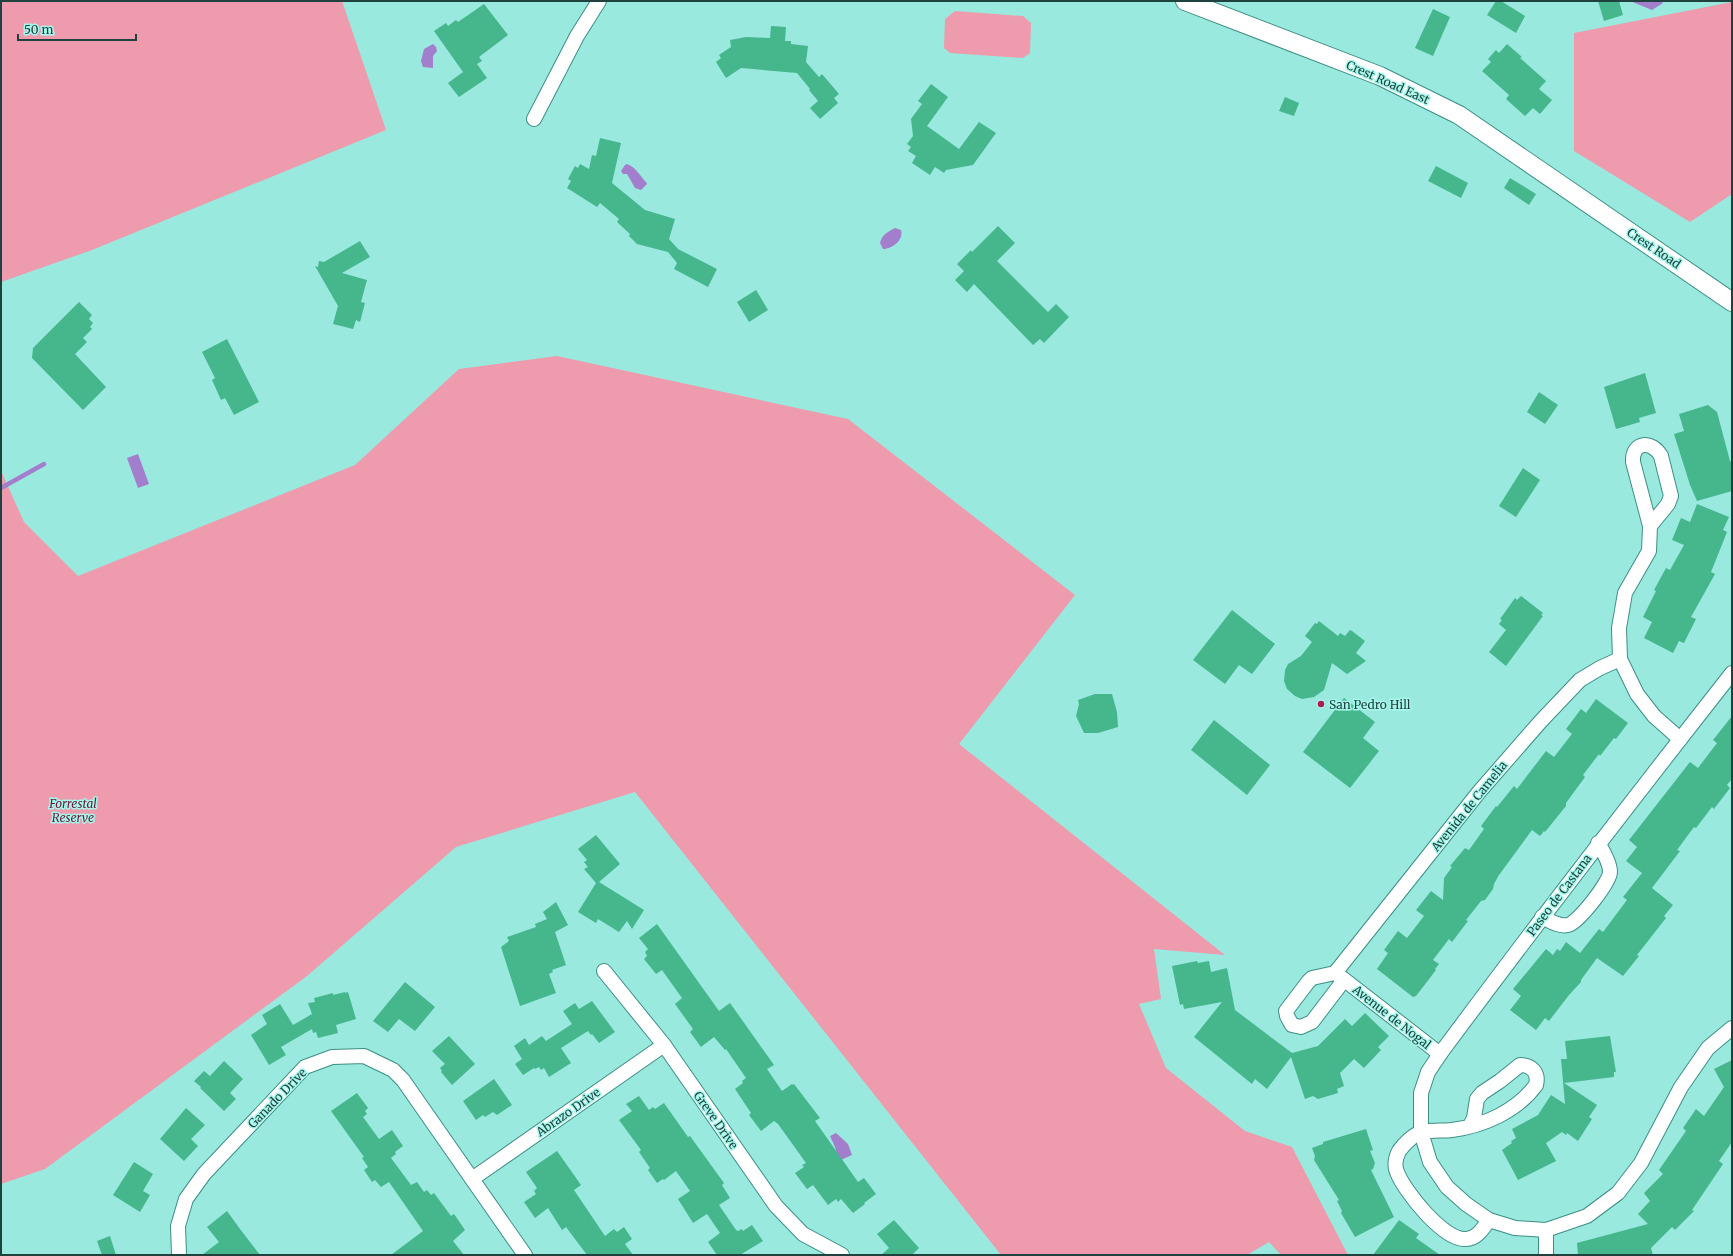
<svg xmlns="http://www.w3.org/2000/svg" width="1733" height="1256" viewBox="0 0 1733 1256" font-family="Merriweather,serif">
  <rect width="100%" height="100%" fill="#99e9df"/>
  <g fill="#ee9bad">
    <polygon points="1,1 342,1 386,130 92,250 1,282"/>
    <polygon points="1732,2 1732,194 1690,222 1574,151 1574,33"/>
    <polygon points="955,11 1023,16 1031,23 1030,53 1023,58 950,53 944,48 945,19"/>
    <polygon points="557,356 848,419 1075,595 959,744 1225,955 1154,949 1161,999 1139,1004 1166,1068 1245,1131 1292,1147 1348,1255 1281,1255 1269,1242 1247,1255 1001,1255 635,792 456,847 307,976 45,1169 1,1184 1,471 24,522 78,576 355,465 459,369"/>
  </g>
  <g fill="#a37ecc">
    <polygon points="1630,1 1661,1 1663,3 1652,10"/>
    <polygon points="433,44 436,47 437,51 433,56 433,68 423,67 421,61 424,49"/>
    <path d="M 627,164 C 636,167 640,176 646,182 L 647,184 L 641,190 L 635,188 L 627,174 L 623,174 L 621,171 L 625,165 Z"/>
    <path d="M 895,228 L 901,230 C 904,240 892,249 883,249 L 880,243 C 882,235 887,232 895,228 Z"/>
    <polygon points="138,454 149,484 138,488 127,458"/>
    <polygon points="836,1133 848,1144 852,1155 841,1160 838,1158 835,1147 830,1136"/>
  </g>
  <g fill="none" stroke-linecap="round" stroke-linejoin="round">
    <polyline stroke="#a37ecc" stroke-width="4.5" points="1,488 44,464"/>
  </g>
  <g fill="#46b68d">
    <polygon points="1496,1 1501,1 1525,16 1516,33 1487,15"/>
    <polygon points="1598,1 1619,1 1623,15 1604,21"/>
    <polygon points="484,4 508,35 479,57 482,61 477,64 487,78 459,97 448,83 463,72 434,31 446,23 448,26 456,20 458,22"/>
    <polygon points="1433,9 1450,17 1433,56 1415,48"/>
    <polygon points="771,26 786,27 785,41 791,41 791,44 808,46 806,62 819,77 822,74 839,94 834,98 838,103 820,119 810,108 818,101 809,90 810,89 797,73 741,68 726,78 716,62 721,58 719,55 731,47 730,40 746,37 770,38"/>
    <polygon points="1507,44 1522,57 1520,58 1546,81 1539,89 1552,100 1540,114 1533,108 1525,116 1506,99 1509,95 1482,71 1491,62 1488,59 1496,50 1499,53"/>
    <polygon points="931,84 948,97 927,126 959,149 979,122 996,133 973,165 946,170 944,173 935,167 930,175 912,163 916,156 908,151 911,147 907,144 913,136 911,119 922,104 918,101"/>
    <polygon points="1285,97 1299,103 1294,116 1279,111"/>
    <polygon points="600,138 621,143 612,183 645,210 675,219 669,239 678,249 717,269 708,287 674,269 677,263 668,252 637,244 629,236 630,234 617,222 619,219 600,203 597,207 567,188 571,181 568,179 575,166 578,168 580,164 589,169 592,155 596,156"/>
    <polygon points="1436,166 1468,183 1461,198 1428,181"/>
    <polygon points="1510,178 1536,194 1529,205 1504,188"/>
    <polygon points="998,226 1015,243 997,261 1048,312 1056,304 1069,317 1044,343 1040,339 1033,345 974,284 967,292 955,280 964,271 957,264 971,250 972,252"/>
    <polygon points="360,241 370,257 342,273 367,280 361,302 365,303 360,322 356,320 353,329 333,324 338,306 315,266 318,267 319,261 324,262"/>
    <polygon points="756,290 768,310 749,322 737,302"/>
    <polygon points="79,302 92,315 89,319 93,323 90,327 92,329 83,338 87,342 75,354 106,387 83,410 32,358 33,348"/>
    <polygon points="227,339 259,402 234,415 225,398 221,400 212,380 215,378 202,352"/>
    <polygon points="1645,373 1656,413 1639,418 1640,422 1616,429 1604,387"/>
    <polygon points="1539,392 1558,405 1545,424 1527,412"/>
    <polygon points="1708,405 1717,412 1730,461 1732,462 1732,491 1697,501 1690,485 1674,434 1684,431 1679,414"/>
    <polygon points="1523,468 1540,480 1516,517 1499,506"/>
    <polygon points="1697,504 1729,517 1723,530 1727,532 1711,572 1715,574 1691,617 1696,619 1684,643 1679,641 1673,653 1644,638 1652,622 1643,617 1656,591 1654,590 1666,568 1670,570 1684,545 1672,540 1681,518 1690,522"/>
    <polygon points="1521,596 1543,613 1541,615 1543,616 1506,666 1489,652 1506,630 1499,624 1502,620 1500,619 1515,598 1517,600"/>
    <polygon points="1232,610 1275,644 1252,674 1239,665 1225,684 1193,660"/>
    <polygon points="1319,621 1338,636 1340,633 1345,636 1350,630 1352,631 1365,641 1356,653 1366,661 1347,674 1332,663 1324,690 1314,697 1302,699 1295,696 1287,689 1284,681 1285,670 1288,664 1301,656 1312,642 1305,636 1315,623 1317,624"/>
    <polygon points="1095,694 1112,694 1117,712 1118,727 1098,733 1084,733 1076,716 1079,704 1078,700"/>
    <polygon points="1344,698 1375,722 1363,738 1379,751 1350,788 1303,752"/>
    <polygon points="1596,699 1628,723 1616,739 1614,738 1600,756 1599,754 1583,775 1585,777 1566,803 1566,806 1545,832 1544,831 1540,836 1532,830 1499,875 1494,884 1493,889 1485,900 1481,901 1466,920 1468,921 1452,942 1449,939 1433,960 1439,964 1435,969 1436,970 1416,996 1413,997 1377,969 1388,953 1384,950 1398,931 1407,938 1424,916 1416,910 1431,891 1443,900 1444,878 1452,867 1450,866 1465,848 1469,850 1484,829 1481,826 1496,806 1497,807 1514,786 1517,789 1546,751 1554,757 1572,734 1566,729 1581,709 1586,713"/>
    <polygon points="1732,716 1732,779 1727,785 1730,788 1714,809 1712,807 1696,828 1694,827 1677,850 1680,851 1652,888 1673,905 1664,916 1666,918 1637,955 1639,956 1623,976 1597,958 1581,980 1581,982 1569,995 1549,1021 1545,1018 1536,1030 1510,1010 1521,996 1513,989 1546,949 1553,955 1557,949 1560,951 1566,942 1580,953 1599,929 1603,932 1627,900 1623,897 1642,873 1626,861 1637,847 1629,840 1690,762 1698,768 1717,743 1713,740"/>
    <polygon points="1214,720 1270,765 1247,795 1191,750"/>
    <polygon points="596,835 620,864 599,882 644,910 632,929 627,921 619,932 598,919 596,923 578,912 596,883 584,869 588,867 584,862 587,860 578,849"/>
    <polygon points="556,902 568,925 555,932 566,965 552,970 553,972 549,974 556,993 520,1006 501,947 509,941 507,937 536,927 535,924 547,919 543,912"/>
    <polygon points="657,924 719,1011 730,1003 774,1065 767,1069 782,1091 792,1084 793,1085 794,1084 820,1118 815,1121 858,1182 864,1178 876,1194 864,1203 865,1204 853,1213 841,1199 838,1202 836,1199 828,1205 813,1185 807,1189 795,1173 804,1167 802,1165 806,1163 778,1124 774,1121 761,1131 749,1115 751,1113 735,1089 743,1083 742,1081 746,1078 726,1049 725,1050 714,1037 701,1047 690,1032 693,1029 675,1004 682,998 662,970 656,974 644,959 647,956 645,952 648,949 639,938"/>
    <polygon points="1197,961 1198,963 1209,961 1211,972 1227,968 1235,1010 1292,1053 1318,1046 1345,1019 1352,1026 1365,1013 1389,1036 1378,1047 1381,1050 1364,1068 1354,1059 1340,1073 1344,1086 1337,1089 1338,1093 1318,1099 1313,1096 1305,1099 1291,1057 1267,1089 1255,1079 1252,1084 1194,1037 1222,1002 1184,1009 1183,1004 1180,1005 1172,966"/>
    <polygon points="405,982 435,1007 415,1031 399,1019 388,1032 373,1021"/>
    <polygon points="345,992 345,993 348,992 356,1019 336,1025 338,1033 318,1038 316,1032 313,1033 312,1029 281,1047 286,1055 269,1065 251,1035 267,1024 262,1015 280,1004 293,1025 312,1014 308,1003 315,1002 314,998 333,993 333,995"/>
    <polygon points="592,1001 615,1032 599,1043 592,1034 591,1035 588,1031 561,1048 571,1063 549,1077 544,1068 541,1070 539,1067 535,1069 534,1068 523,1075 515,1064 522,1059 514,1046 525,1038 529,1045 542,1036 546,1041 572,1024 563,1011 575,1003 579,1009"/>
    <polygon points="449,1036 475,1064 452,1085 441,1072 442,1071 440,1068 445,1064 432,1051"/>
    <polygon points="1610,1036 1616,1072 1614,1072 1614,1077 1564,1083 1597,1105 1589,1117 1592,1119 1578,1141 1567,1133 1566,1135 1562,1132 1546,1143 1556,1161 1518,1180 1502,1150 1512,1143 1511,1141 1516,1138 1512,1129 1538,1115 1551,1095 1565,1104 1561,1059 1567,1059 1565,1041"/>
    <polygon points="1732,1060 1732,1142 1719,1161 1723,1164 1692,1210 1694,1211 1675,1230 1672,1227 1651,1248 1653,1255 1578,1255 1577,1243 1648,1224 1638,1214 1650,1201 1644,1193 1663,1174 1659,1170 1686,1131 1683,1128 1696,1109 1704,1116 1724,1087 1714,1069"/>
    <polygon points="224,1061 243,1079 230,1093 236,1099 224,1111 200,1088 201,1087 194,1081 204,1071 210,1076"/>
    <polygon points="494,1079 512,1105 497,1115 493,1112 485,1117 483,1115 476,1120 463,1101"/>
    <polygon points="357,1093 368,1108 365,1111 367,1114 363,1117 379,1139 392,1130 403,1146 395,1152 396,1154 391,1158 411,1185 417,1182 424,1192 427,1190 431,1195 434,1193 451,1216 454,1214 465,1230 453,1241 464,1255 391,1255 423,1231 389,1182 381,1187 375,1180 372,1182 364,1170 368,1167 362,1158 364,1157 331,1111"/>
    <polygon points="639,1096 649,1110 653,1107 655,1109 664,1103 688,1137 690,1136 724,1183 722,1185 730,1198 719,1205 736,1230 738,1231 742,1229 743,1231 752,1225 763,1241 740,1255 717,1255 708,1242 720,1233 707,1214 693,1223 678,1199 690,1191 676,1171 664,1180 663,1179 657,1183 648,1170 650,1168 639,1152 641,1150 619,1120 632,1111 626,1104"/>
    <polygon points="186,1108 205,1125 191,1139 198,1146 184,1161 160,1139"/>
    <polygon points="1366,1129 1373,1150 1370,1151 1375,1163 1373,1169 1371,1170 1394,1217 1355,1237 1341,1213 1342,1211 1337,1201 1339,1200 1314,1160 1315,1156 1312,1148 1323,1144 1323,1142"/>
    <polygon points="557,1151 581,1185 574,1190 605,1236 614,1229 617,1232 624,1227 632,1239 625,1244 633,1255 587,1255 566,1227 562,1230 548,1208 535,1218 524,1202 536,1194 534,1191 537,1188 526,1172"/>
    <polygon points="134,1162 153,1174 143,1191 150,1195 140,1212 113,1195"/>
    <polygon points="227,1211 240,1229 260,1255 202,1255 219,1242 207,1227"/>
    <polygon points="894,1220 919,1248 912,1255 881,1255 889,1248 877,1234"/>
    <polygon points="1399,1220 1419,1234 1416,1238 1440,1255 1373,1255"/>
    <polygon points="110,1236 116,1255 102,1255 97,1241"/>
  </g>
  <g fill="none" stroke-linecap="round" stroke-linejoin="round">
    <g stroke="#3d8e85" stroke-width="16">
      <g id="minor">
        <polyline points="534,119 577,36 599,1"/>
        <path d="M 1650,526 L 1668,504 L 1671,496 L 1661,456 C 1652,440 1632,441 1633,462 L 1650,526 L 1649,551 L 1625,593 L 1619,628 L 1620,659 L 1637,694 L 1654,716 L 1680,739"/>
        <path d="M 1732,673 C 1633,799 1535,926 1440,1054 L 1428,1072 L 1421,1093 L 1421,1132 L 1430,1162 L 1447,1187 L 1466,1204 L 1489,1220 L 1515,1228 L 1546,1230 L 1587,1216 L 1618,1193 L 1641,1163 L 1681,1087 L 1708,1048 L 1732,1028"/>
        <path d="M 1542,917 C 1550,921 1559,927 1568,925 C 1578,923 1610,882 1610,872 C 1610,863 1603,851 1598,843"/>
        <polyline points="604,971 664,1045 776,1206 803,1234 842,1255"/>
        <polyline points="1335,973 1479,792 1541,721 1580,680 1600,668 1620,659"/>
        <polyline points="1335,973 1312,978 1308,982 1286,1011 1287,1016 1292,1025 1301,1027 1312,1022 1344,980"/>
        <polyline points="1337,974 1440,1054"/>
        <path d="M 1470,1126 L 1474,1118 L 1477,1099 L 1482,1093 L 1500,1081 L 1520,1065 C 1532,1065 1539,1073 1536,1085 C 1517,1111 1484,1126 1452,1130 C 1443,1131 1432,1130 1422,1132 C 1414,1134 1404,1144 1399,1151 C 1396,1157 1394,1165 1397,1172 C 1404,1191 1444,1241 1466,1239 C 1477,1239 1483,1228 1489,1220"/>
        <polyline points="472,1179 664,1045"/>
        <polyline points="1546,1230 1546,1255"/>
        <polyline points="179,1255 178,1226 186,1199 204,1174 305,1067 332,1057 364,1056 393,1070 403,1080 525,1255"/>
      </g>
    </g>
    <g stroke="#3d8e85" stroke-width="20">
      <polyline id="tertiary" points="1185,1 1380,76 1459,115 1732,302"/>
    </g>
    <use href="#minor" stroke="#fff" stroke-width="14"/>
    <use href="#tertiary" stroke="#fff" stroke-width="18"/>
  </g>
  <circle fill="#ac1c52" stroke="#a6f7ec" stroke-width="1.5" cx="1321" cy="704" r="4"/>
  <g text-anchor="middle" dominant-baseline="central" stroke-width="3" stroke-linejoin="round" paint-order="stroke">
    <g font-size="12" fill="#20423e" stroke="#a6f7ec">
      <text transform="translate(1388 82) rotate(24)">Crest Road East</text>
      <text transform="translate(1654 248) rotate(34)">Crest Road</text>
      <text transform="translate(1469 806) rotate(-51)">Avenida de Camelia</text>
      <text transform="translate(1559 895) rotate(-53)">Paseo de Castana</text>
      <text transform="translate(1392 1017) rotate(38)">Avenue de Nogal</text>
      <text transform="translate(277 1098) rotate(-46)">Ganado Drive</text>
      <text transform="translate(568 1112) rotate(-35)">Abrazo Drive</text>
      <text transform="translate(716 1120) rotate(55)">Greve Drive</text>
    </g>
    <g font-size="12" fill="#20423e" stroke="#a6f7ec" text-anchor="start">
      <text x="1329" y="704">San Pedro Hill</text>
    </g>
    <g font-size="12" font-style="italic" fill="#6d1834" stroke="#a6f7ec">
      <text x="73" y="803">Forrestal<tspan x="73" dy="14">Reserve</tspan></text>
    </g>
  </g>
  <rect width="1733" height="1256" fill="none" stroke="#20423e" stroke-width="4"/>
  <path d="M18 34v6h118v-6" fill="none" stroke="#20423e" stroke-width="2"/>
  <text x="24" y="34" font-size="12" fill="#20423e" stroke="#a6f7ec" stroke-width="3" paint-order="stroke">50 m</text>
</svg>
